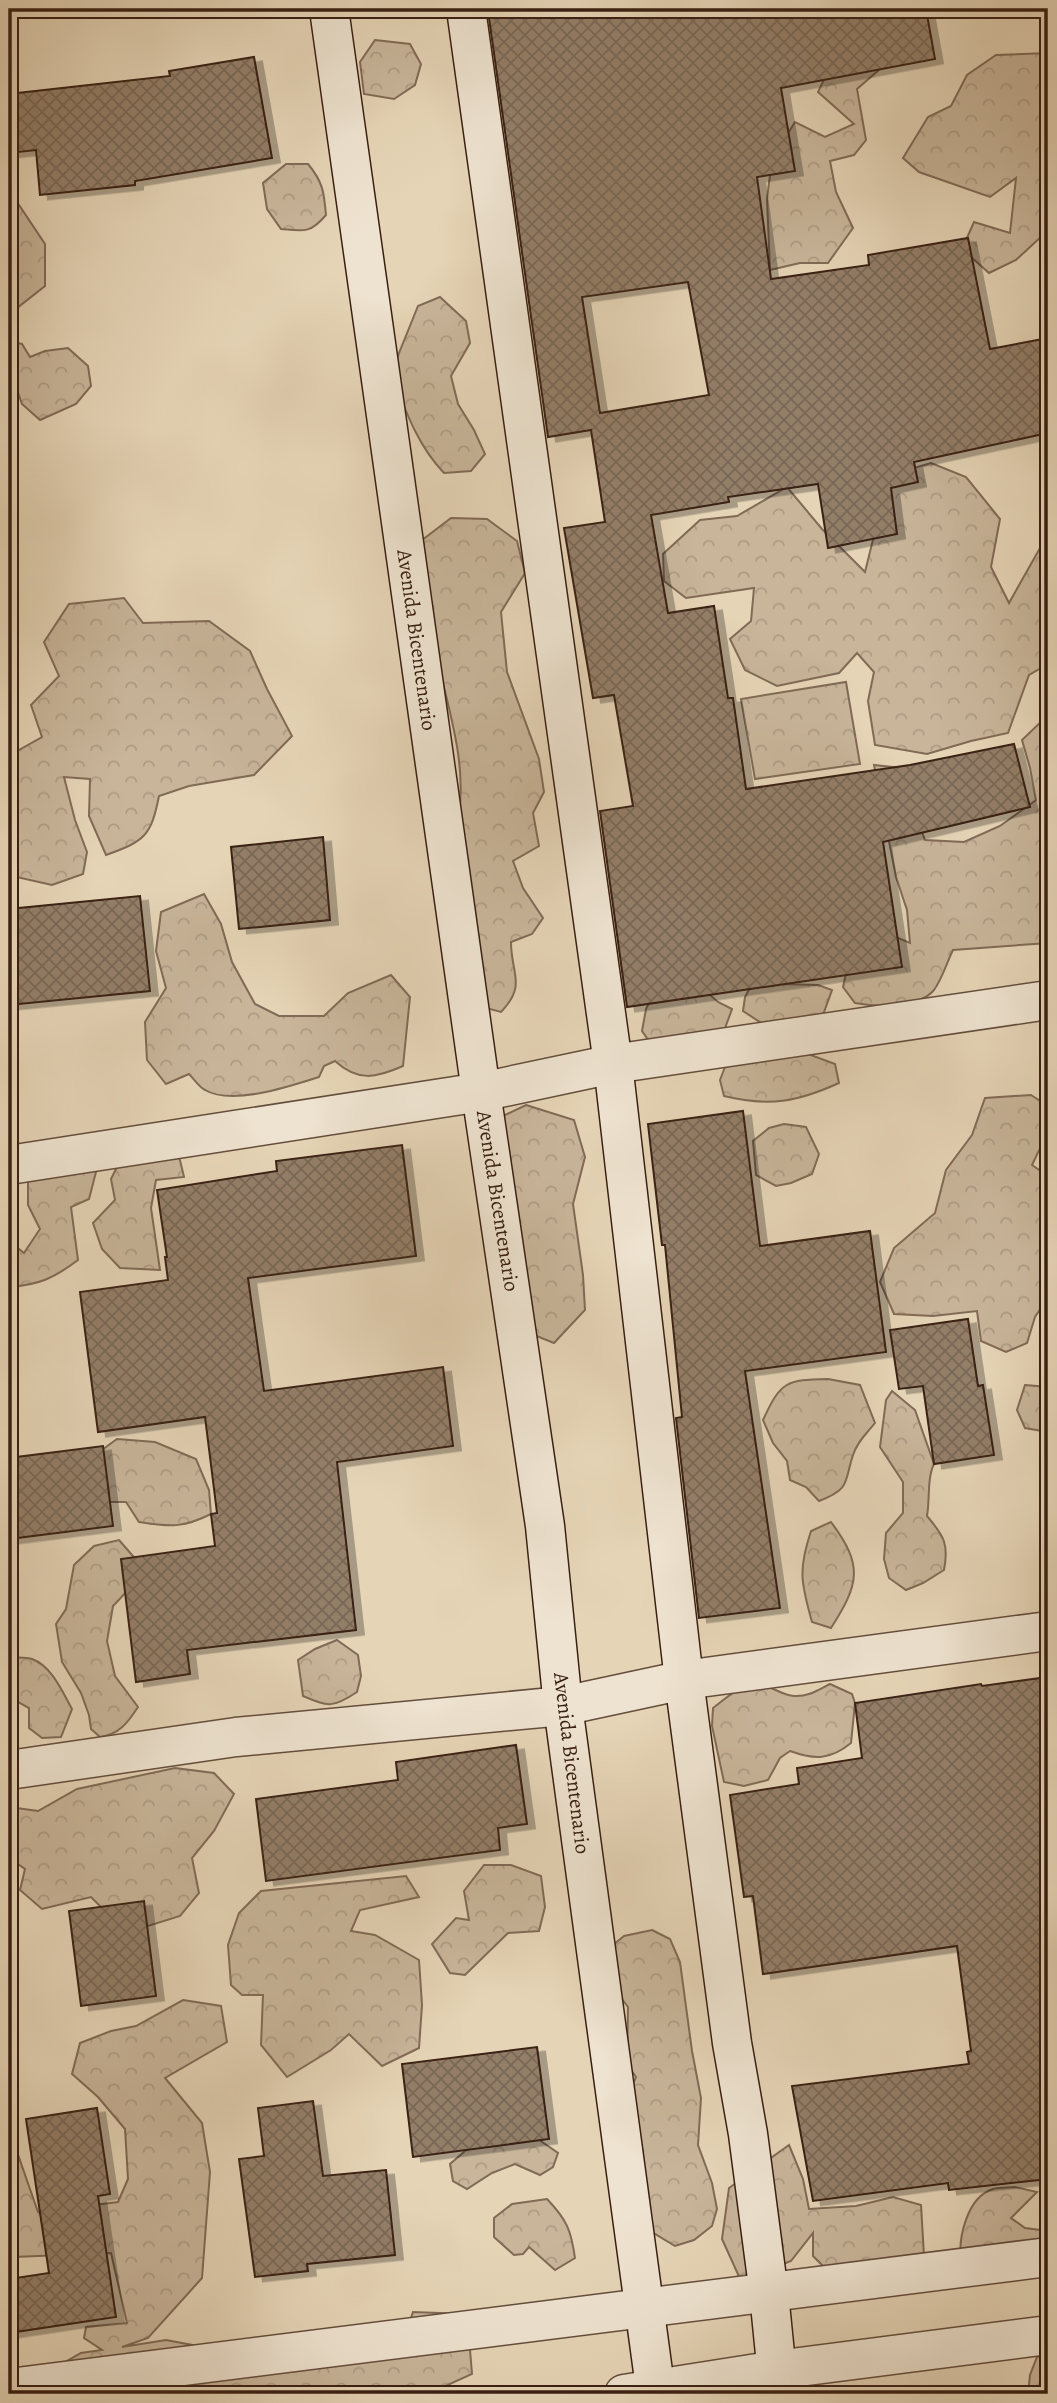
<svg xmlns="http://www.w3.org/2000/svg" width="1057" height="2403" font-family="Alegreya,serif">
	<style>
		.forest { fill: url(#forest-crowns); stroke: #816a56; stroke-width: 2 }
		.building { fill: url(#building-cross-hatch); stroke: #3a2013; stroke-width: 2; fill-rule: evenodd; filter: url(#shadow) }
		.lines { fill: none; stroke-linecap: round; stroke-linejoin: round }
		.street-casing { stroke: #654d3c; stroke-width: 41 }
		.secondary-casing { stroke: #3a2013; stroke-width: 41 }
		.street { stroke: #eee3d0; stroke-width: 38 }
		.secondary { stroke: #eee3d0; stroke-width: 38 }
		.labels { text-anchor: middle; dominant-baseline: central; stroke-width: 5; stroke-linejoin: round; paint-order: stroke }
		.street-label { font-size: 21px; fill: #3a2013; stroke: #eee3d0 }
	</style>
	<defs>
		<pattern id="forest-crowns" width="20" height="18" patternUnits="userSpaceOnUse" patternTransform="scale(1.75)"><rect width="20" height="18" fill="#c8b59a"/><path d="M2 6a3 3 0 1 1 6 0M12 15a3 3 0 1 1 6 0" fill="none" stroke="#ad9b84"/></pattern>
		<pattern id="building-cross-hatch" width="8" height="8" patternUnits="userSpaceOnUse" patternTransform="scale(1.75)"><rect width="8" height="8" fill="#937e68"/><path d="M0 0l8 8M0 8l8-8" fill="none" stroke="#796754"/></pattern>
		<filter id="shadow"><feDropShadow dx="8" dy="4.5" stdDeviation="0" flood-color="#0004"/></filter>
	</defs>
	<rect width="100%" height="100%" fill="#e5d4b6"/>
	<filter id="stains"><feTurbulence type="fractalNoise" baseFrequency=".00286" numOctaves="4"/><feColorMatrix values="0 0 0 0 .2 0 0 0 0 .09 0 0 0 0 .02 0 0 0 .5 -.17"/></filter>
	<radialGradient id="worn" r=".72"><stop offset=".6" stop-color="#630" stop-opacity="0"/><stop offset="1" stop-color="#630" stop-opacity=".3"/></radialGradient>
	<g class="forest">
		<polygon points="375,40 410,44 421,64 415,85 394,99 364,94 360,62"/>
		<polygon points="1048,53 1048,241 1044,234 1016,260 989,273 962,249 974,222 1010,233 1016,178 990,197 919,172 903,158 928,117 951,106 967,75 996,55"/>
		<polygon points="832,63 887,63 857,89 866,140 854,155 830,161 836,192 853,228 828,263 800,263 770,270 767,199 772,159 795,122 825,137 854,124 818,92"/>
		<path d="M286,164h22c15,18 16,28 18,51 -16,19 -23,16 -45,14l-14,-20 -4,-26z"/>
		<polygon points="9,195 19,205 45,244 45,286 17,308 9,305"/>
		<path d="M440,297l26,24 4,22 -19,33 7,28 16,26 11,24 -14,17 -27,2c-27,-28 -39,-64 -53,-100l27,-67z"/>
		<polygon points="9,341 22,344 30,357 45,351 68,348 88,366 91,386 76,404 40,420 22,404 15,384 9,381"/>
		<polygon points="931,463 966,477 1000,519 991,567 1009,603 1040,548 1048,539 1048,664 1029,675 1008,733 971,741 927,754 875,745 868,701 874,672 857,653 839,673 777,686 745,670 730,639 751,621 754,588 686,598 664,581 663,554 700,520 737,516 787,487 822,529 865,572 889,475"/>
		<path d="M451,518l36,1 30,22 8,32 -24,39 6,60 32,87 5,33 -11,21 6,33 -26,15 10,27 20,30 -11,16 -21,8c0,32 16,43 -10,70l-15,-4 -27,-194c7,-51 -9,-99 -20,-148 -9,-40 -15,-81 -22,-122z"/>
		<path d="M124,598l19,25 66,-2 41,30 17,38 25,47 -38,39 -65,11 -30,10c-8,40 -14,45 -53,59l-17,-39 1,-37 -26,-2 11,43 12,32 -4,22 -31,11 -40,-9 2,-39 -5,-11v-66l3,-6 30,-17 -11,-32 28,-29 -15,-34 25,-38z"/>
		<polygon points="846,682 860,764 755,779 741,699"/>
		<path d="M1048,715v228l-95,7c-6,12 -11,29 -19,40 -16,19 -58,17 -79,13l-12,-16 10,-46 24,-12 33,14 -3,-33 -11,-33 -22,-112 27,3 7,26 17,46 39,2 36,-16 36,-26 -6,-32 -8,-28z"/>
		<path d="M204,894l17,30 11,38 23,42 24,12h45l24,-23 43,-18 19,22 -7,69c-27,12 -45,16 -68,-5l-11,5 -5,11c-28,9 -87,29 -114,13 -6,-3 -11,-11 -16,-16l-23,10 -19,-24 -2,-38 21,-34 -10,-37 5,-39z"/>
		<polygon points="686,974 718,1002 732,1009 724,1031 653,1047 642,1031 646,1009 660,980"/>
		<polygon points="756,976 780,984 818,985 832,990 819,1026 778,1034 743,1011 745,997"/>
		<path d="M800,1051l35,13 4,19c-42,19 -70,24 -115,13l-4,-16 5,-13z"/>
		<polygon points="1031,1095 1048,1106 1045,1138 1032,1165 1048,1176 1048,1304 1043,1305 1035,1317 1027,1343 1006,1352 981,1341 977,1311 933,1316 894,1314 880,1282 894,1248 935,1213 946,1170 972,1135 985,1098"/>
		<polygon points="526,1105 574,1120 585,1157 573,1204 583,1275 585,1310 554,1343 524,1331 484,1125"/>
		<polygon points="784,1124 806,1127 819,1154 812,1174 791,1183 776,1186 756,1175 753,1141 769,1128"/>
		<path d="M78,1148l18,24 -7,27 -18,8 7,53c-24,18 -39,25 -69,27v-46l15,12 16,-24 -12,-24v-36z"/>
		<polygon points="178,1152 184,1177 156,1180 151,1208 160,1270 120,1268 102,1249 93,1223 115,1200 111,1179 121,1159"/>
		<path d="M828,1379l32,6 15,38c-8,10 -18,19 -22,32 -9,27 -2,34 -34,46l-13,-14 -16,-7 -3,-19 -14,-18 -10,-23c18,-39 23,-40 65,-41z"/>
		<polygon points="1025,1385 1048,1387 1048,1432 1025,1428 1017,1410"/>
		<path d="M892,1391l23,19 19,54c-7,14 -4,35 -7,52 17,20 22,28 17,54l-21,13 -17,7 -17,-12 -5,-19 2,-26 17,-20v-31l-23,-35 6,-47z"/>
		<path d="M117,1439l38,3 41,17 13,31 2,24c-28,14 -41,13 -72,8l-13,-20h-16l-12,-15 -7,-29z"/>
		<path d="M831,1522c33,44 28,62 0,106l-19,-6c-11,-39 -14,-52 -1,-91z"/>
		<path d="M119,1540l20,23 -9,25 -17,18 -6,35 8,35 23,31c-11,17 -19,27 -38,30l-9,-8 -2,-14 -8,-22 -19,-31 -6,-38 10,-15 8,-44 20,-19z"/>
		<path d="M337,1640l21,15 3,21 -4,16c-24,16 -28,15 -54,4l-5,-36 17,-11z"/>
		<path d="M9,1657c7,1 17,0 23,2 20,7 31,34 40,50l-11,28 -19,1 -13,-10v-20l-20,-11z"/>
		<path d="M830,1684l22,10 3,9 -4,40c-21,17 -36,17 -61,8l-10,7 -12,22 -24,6 -20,-4 -12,-56 1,-18c11,-8 24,-21 38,-23 20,-2 28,10 43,11 14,1 24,-6 36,-12z"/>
		<polygon points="175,1768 214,1773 234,1794 214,1831 192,1858 199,1893 180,1916 148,1926 110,1916 91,1897 42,1909 20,1890 25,1869 9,1858 9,1807 38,1811 77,1789"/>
		<polygon points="484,1865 511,1865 541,1876 545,1907 539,1931 508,1933 465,1975 450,1973 432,1944 456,1918 469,1920 464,1891"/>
		<polygon points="406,1876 419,1897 360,1910 351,1931 375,1935 419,1960 422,2005 419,2048 382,2066 349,2034 331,2050 287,2077 261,2045 263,1995 242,1995 231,1985 228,1945 239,1913 261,1891"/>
		<polygon points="652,1930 670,1939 680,1962 692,2051 701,2098 698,2145 712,2183 717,2209 712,2226 694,2240 675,2246 652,2232 626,2100 636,2077 627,2064 628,2007 613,1987 601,1955 624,1936"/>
		<polygon points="183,2000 221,2006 227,2042 165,2078 202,2123 210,2172 202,2278 148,2338 122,2347 166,2340 262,2358 404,2340 413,2312 467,2314 472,2374 428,2394 9,2394 81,2353 102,2350 84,2338 86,2327 127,2323 111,2253 14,2257 9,2237 9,2139 16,2149 38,2212 118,2202 128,2179 125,2129 98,2097 72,2074 80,2043 111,2031 136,2026"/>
		<polygon points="532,2135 558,2153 553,2167 540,2175 515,2164 492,2173 467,2189 453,2181 450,2164 478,2140"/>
		<polygon points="789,2145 803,2179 809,2209 856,2206 893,2197 921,2205 924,2256 827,2270 813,2256 813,2233 791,2261 741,2281 722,2239 729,2188"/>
		<path d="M1015,2187l22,5 -26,26 14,10 23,3v20l-87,10c-3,-23 6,-64 32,-72 7,-2 15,-1 22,-2z"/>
		<path d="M547,2199c20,21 24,31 28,59l-20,12 -26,-23 -6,7 -9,1 -20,-18v-19l18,-14z"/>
		<polygon points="1048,2354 1048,2394 1028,2394 1030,2375 1037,2357"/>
	</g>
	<g class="building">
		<path d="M547,9l1,7 44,-7h334l9,50 -154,29 14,83 -38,6 14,102 98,-14 -1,-10 100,-17 22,111 58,-11v95l-134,29 4,20 -27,6 6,46 -69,14 -10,-64 -90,13 1,5 -78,13 17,98 46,-7 14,92h5l13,91 164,-24 104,-21 16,63 -147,35 19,125 -275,40 -27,-196 33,-5 -19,-111 -21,3 -29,-170 41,-6 -14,-92 -43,7 -59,-419zM688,282l21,113 -109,18 -18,-116z"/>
		<polygon points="254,57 272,158 135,181 135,185 40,195 36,150 9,153 9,94 170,76 169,71"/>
		<polygon points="323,837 330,920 239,929 231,847"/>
		<polygon points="140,896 150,991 9,1005 9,909"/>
		<polygon points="743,1111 760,1246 870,1231 886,1352 745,1371 780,1608 699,1618 676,1418 682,1417 665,1245 662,1245 648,1124"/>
		<polygon points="402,1145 416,1256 248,1278 264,1391 443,1367 453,1446 337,1462 356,1630 187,1650 190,1674 136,1682 121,1559 215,1546 211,1514 217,1513 205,1417 98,1432 80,1292 168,1280 165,1257 167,1257 157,1190 277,1171 276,1161"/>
		<polygon points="968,1319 978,1386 983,1385 994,1455 934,1464 923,1386 899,1389 890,1330"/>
		<polygon points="103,1446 113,1526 9,1539 9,1458"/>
		<polygon points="1048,1677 1048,2179 949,2190 948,2183 813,2201 792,2086 969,2064 967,2052 971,2051 957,1946 763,1974 753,1896 744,1897 730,1795 799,1784 797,1768 862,1758 855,1703 981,1684 982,1686"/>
		<polygon points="516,1745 527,1824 498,1828 500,1850 266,1881 256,1799 398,1780 396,1762"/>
		<polygon points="144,1901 156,1996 81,2006 69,1911"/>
		<polygon points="537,2047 549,2139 413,2157 402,2064"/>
		<polygon points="313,2101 323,2176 386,2170 395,2255 307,2264 308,2271 255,2277 239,2159 264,2156 258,2108"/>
		<polygon points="97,2108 110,2194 98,2196 116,2317 9,2333 9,2279 49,2273 26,2119"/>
	</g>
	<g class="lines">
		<g class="street-casing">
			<g id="street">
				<polyline points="9,1165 481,1092 613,1064 1048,1000"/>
				<polyline points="9,1770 236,1737 563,1706 684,1680 1048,1631"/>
				<polyline points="9,2388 1048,2257"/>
				<polyline points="624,2394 776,2370 1048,2335"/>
			</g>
		</g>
		<g class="secondary-casing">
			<g id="secondary">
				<polyline points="329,9 481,1092 545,1526 563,1706 656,2394"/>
				<polyline points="466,9 613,1064 684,1680 732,2043 748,2134 769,2294 779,2394"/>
			</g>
		</g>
		<use href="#street" class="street"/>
		<use href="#secondary" class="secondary"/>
	</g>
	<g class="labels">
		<g class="street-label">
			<text transform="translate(417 640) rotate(82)">Avenida Bicentenario</text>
			<text transform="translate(498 1201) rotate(81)">Avenida Bicentenario</text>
			<text transform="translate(572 1763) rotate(83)">Avenida Bicentenario</text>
		</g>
	</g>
	<rect width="1057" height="2403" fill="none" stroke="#e5d4b6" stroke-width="35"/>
	<rect x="10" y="10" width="1036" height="2382" fill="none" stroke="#3a2013" stroke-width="3.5"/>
	<rect x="18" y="18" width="1022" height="2368" fill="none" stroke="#3a2013" stroke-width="2"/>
	<rect width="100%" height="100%" filter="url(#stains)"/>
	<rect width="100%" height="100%" fill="url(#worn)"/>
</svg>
